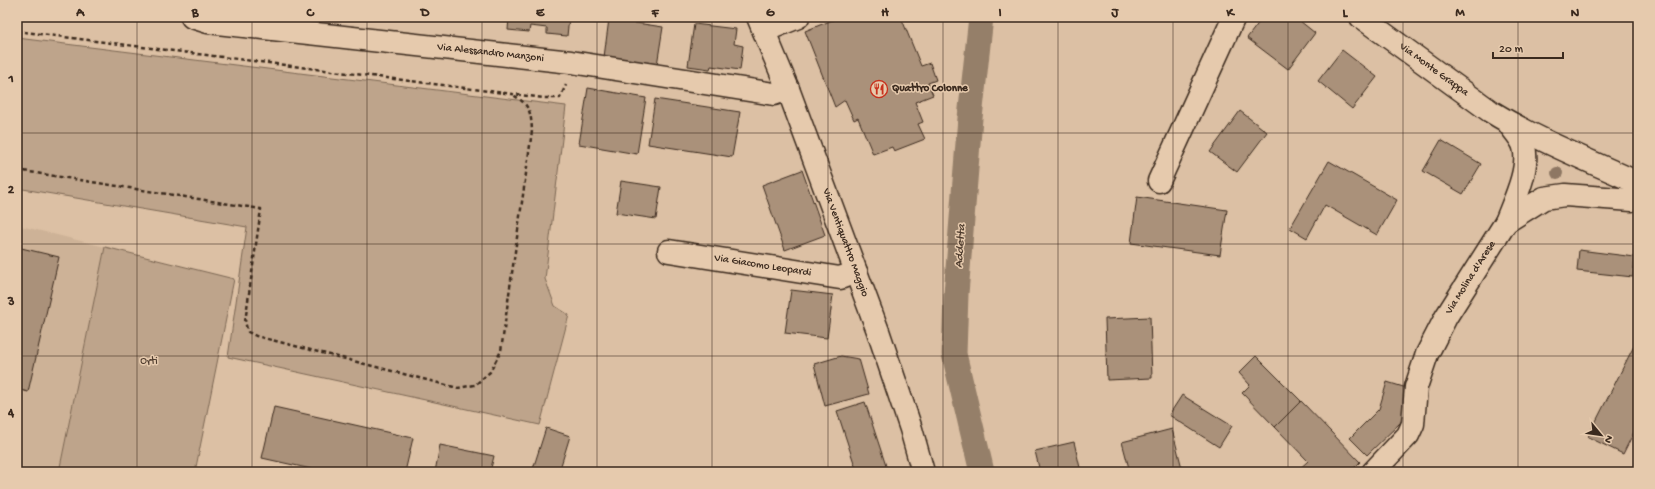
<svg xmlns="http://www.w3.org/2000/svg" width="1655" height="489" font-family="'Gochi Hand',sans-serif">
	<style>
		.built { fill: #cdb297 }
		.green { fill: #bea48b; stroke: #7c6754 }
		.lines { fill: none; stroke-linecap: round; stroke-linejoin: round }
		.canal { stroke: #957f69; stroke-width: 25 }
		.building { fill: #aa917a; stroke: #3b2a1e }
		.minor-casing { stroke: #3b2a1e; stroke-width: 25 }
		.path { stroke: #3b2a1e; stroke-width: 2.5; stroke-dasharray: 4 3; stroke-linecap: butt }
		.minor { stroke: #e6caad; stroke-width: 22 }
		.tree { fill: #8e7763 }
		.grid { fill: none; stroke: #3b2a1e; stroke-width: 1; stroke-opacity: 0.55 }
		.labels { text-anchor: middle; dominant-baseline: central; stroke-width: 3; stroke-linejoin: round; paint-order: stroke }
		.street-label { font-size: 11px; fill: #3b2a1e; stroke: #e6caad }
		.poi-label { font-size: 11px; font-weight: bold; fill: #3b2a1e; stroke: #e6caad; text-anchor: start }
		.park-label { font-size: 11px; fill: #4f3c2e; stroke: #e6caad }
		.water-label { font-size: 12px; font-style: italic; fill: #4d3b2d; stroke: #e6caad }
		.neatline { fill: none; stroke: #3b2a1e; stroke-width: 1.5 }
		.grid-label { font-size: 13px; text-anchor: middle; font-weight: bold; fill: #3b2a1e }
	</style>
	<rect width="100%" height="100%" fill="#dcc0a4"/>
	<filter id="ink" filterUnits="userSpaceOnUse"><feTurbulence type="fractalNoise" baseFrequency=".025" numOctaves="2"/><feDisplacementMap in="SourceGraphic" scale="8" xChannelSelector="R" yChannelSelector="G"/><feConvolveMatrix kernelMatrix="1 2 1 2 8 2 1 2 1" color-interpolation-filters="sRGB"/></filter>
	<g filter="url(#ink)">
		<polygon class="built" points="17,225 105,247 59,472 17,472"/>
		<g class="green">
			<polygon points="17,38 566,106 545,279 555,306 569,315 540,425 228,357 247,227 17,188"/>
			<polygon points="105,247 234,279 195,472 59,472"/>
		</g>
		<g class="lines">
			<polyline class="canal" points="981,17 970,118 956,294 954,354 982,472"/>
		</g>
		<g class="building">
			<polygon points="509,17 569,17 567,36 547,34 547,28 530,26 529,32 508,30"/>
			<polygon points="840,17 901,17 921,66 930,63 936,80 928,83 933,95 915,102 923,122 918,124 925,139 894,151 892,147 873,154 858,118 854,120 845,100 835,107 805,31"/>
			<polygon points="1263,17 1295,17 1315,33 1288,69 1247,38"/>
			<polygon points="609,19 663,27 657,65 604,57"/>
			<polygon points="694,24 736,29 734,44 743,46 740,70 711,66 710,69 688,66"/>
			<polygon points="1342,50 1377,77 1352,109 1318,81"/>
			<polygon points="588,88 646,98 637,154 579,144"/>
			<polygon points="655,99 740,112 732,157 648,144"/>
			<polygon points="1240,111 1267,132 1237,172 1210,152"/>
			<polygon points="1441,140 1481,164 1463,194 1423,171"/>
			<polygon points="1329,161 1397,200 1377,235 1325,205 1307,238 1290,228"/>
			<polygon points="802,170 825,235 785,250 762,185"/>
			<polygon points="621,181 661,187 656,219 616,213"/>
			<polygon points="1137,197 1227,210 1220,255 1131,243"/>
			<polygon points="17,247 59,257 28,392 17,389"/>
			<polygon points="1579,250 1635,257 1633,277 1577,271"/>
			<polygon points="791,290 833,295 827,338 785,333"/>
			<polygon points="1150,317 1152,378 1107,380 1105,319"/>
			<polygon points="1638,338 1638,424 1623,454 1588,437"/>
			<polygon points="841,356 859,359 869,394 825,406 814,364"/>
			<polygon points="1256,356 1301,401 1275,427 1242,393 1250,385 1239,373"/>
			<polygon points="1387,382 1410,389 1401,422 1367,455 1350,438 1379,409"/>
			<polygon points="1182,395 1232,426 1219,447 1169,415"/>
			<polygon points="1301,401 1360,462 1350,472 1296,472 1308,461 1275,427"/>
			<polygon points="865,402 888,472 857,472 837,411"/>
			<polygon points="274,407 413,438 405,472 325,472 262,458"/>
			<polygon points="546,428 570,436 559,472 532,472"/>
			<polygon points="1172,429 1183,472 1130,472 1122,442"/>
			<polygon points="1074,442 1081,472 1040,472 1035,451"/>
			<polygon points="440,445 494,456 490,472 435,472"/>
		</g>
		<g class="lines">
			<g class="minor-casing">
				<g id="minor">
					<path id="s1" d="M192,17l16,5 363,40 203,32 14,-5"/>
					<path id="s2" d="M758,17l30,72 90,242 33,98 12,43"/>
					<path id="s3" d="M1361,17l129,94c47,29 98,49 148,72"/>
					<polyline points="764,31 798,17"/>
					<polyline points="1159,181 1234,17"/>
					<path d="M1506,222c8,-21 24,-53 18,-75 -2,-8 -11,-17 -15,-23"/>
					<path id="s4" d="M669,251l171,27 16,-6"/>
					<path id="s5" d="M1373,472l35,-37 5,-11 3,-37 11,-33 19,-37 60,-95 38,-24 21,-3 67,5 6,-2"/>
				</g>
			</g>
			<g class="path">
				<polyline points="17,31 544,98 560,98 566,85"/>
				<path d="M17,170l244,39 -16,113 3,10 8,4 202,52 17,-3 15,-13 11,-21 31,-220c-1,-19 -2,-26 -19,-36"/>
			</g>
			<use href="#minor" class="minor"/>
		</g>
		<circle class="tree" cx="1557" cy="173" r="6"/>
	</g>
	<path class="grid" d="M137,17v455M252,17v455M367,17v455M482,17v455M597,17v455M712,17v455M828,17v455M943,17v455M1058,17v455M1173,17v455M1288,17v455M1403,17v455M1518,17v455M17,133h1621M17,244h1621M17,356h1621"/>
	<defs>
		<g id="restaurant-ring" transform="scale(0.9)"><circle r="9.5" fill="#e6caad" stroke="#c8321e" stroke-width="1.5"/><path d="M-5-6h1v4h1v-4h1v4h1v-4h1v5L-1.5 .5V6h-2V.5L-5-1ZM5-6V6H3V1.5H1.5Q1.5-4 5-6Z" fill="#c8321e"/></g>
	</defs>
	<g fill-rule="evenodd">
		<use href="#restaurant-ring" x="879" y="89"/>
	</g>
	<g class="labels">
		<g class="street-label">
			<text stroke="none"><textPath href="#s1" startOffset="301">Via Alessandro Manzoni</textPath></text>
			<text stroke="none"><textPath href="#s3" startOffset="90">Via Monte Grappa</textPath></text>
			<text stroke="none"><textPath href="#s2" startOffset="242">Via Ventiquattro Maggio</textPath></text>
			<text stroke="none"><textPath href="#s4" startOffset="95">Via Giacomo Leopardi</textPath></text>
			<text stroke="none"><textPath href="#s5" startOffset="223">Via Molina d'Arese</textPath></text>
		</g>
		<g class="poi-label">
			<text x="892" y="89">Quattro Colonne</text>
		</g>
		<g class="park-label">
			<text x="149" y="362">Orti</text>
		</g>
		<g class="water-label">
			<text transform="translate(961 246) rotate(-86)">Addetta</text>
		</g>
	</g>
	<rect width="1655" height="489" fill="none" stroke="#e6caad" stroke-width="44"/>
	<g transform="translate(1601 435) rotate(119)" stroke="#e6caad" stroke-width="3" paint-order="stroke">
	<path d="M0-3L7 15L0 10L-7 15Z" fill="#3b2a1e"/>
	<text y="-6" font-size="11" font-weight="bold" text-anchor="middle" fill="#3b2a1e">N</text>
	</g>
	<path d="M1493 52v6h70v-6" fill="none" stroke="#3b2a1e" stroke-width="2"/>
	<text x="1499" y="52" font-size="12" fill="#3b2a1e" stroke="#e6caad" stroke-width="3" paint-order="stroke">20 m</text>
	<rect x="22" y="22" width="1611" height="445" class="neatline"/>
	<g class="grid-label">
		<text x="80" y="16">A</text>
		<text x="195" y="16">B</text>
		<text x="310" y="16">C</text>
		<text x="425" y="16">D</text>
		<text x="540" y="16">E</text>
		<text x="655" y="16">F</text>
		<text x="770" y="16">G</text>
		<text x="885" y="16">H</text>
		<text x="1000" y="16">I</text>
		<text x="1115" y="16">J</text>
		<text x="1230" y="16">K</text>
		<text x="1345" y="16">L</text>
		<text x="1460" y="16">M</text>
		<text x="1575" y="16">N</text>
		<text x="11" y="82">1</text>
		<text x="11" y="193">2</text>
		<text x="11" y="305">3</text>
		<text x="11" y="416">4</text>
	</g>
</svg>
